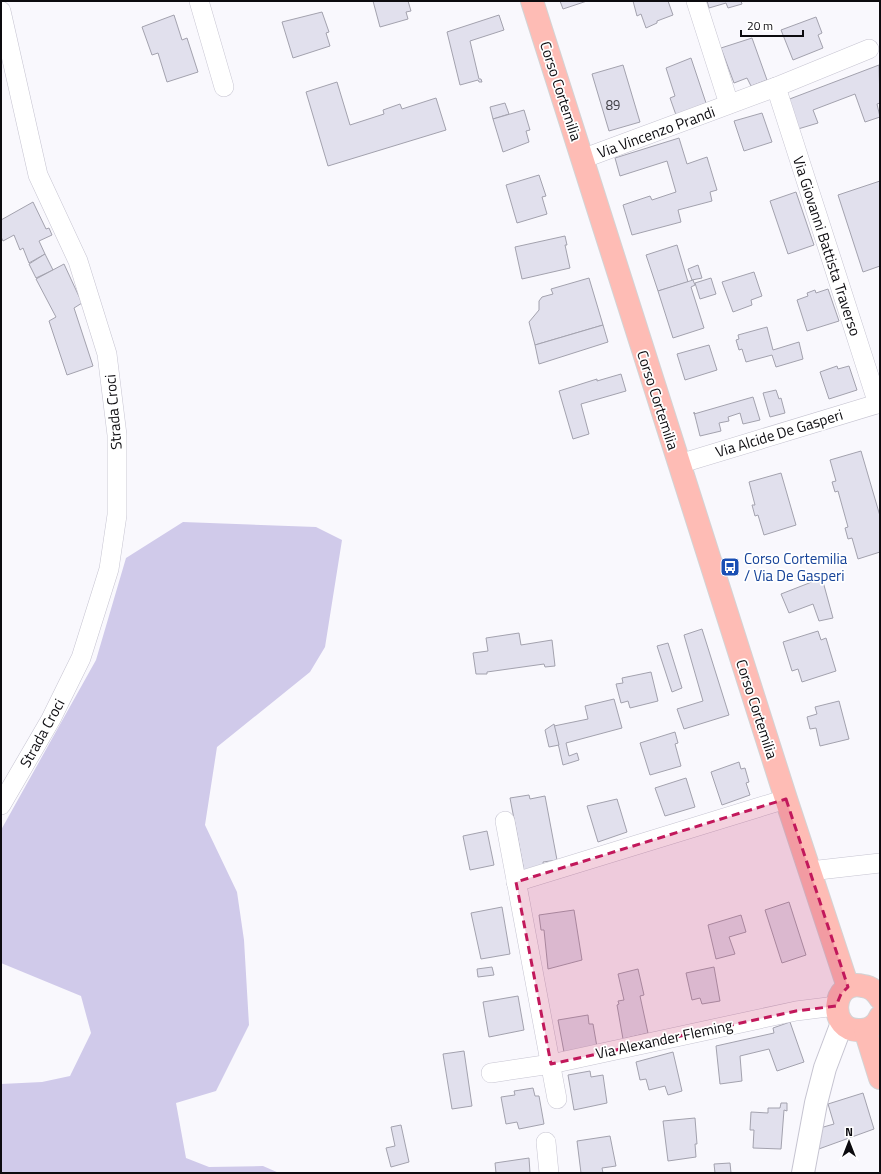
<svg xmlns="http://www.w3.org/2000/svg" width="881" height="1174" font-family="'Titillium Web',sans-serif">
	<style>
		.green { fill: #d0caea }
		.building { fill: #e1e0ed; stroke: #a3a2ae }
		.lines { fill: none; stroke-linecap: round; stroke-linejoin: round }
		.street-casing { stroke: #c6c4d1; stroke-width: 20 }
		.secondary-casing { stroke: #c6c4d1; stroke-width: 24 }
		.primary-casing { stroke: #d3d3d4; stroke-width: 24 }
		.street { stroke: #fff; stroke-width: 19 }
		.secondary { stroke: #fff; stroke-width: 22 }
		.primary { stroke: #febcb5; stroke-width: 22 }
		.marked { fill: #c2185b; fill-opacity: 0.2; stroke: #c2185b; stroke-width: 3; stroke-dasharray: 8 5; stroke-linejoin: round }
		.labels { text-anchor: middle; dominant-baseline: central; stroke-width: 3.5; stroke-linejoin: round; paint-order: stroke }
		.number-label { font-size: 13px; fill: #414046 }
		.street-label { font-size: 15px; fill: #0c0b0f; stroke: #fff }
		.transit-label { font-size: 15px; fill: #164399; stroke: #fff; text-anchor: start }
	</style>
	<rect width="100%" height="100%" fill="#f9f8fd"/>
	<polygon class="green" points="183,522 316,527 342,540 325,647 310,672 217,747 205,825 237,892 244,940 249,1025 216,1091 176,1103 186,1158 209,1167 263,1166 279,1173 1,1173 1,1084 42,1082 70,1076 91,1033 81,996 1,963 1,830 96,660 126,558"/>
	<g class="building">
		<polygon points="373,1 408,1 411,11 406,12 408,19 380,27"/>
		<polygon points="560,1 587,1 563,9"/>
		<polygon points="633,1 668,1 673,15 657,21 657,23 646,28 641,14 637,16"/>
		<polygon points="707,1 741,1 742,4 728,8 726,3 709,8"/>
		<polygon points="322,12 329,32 326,33 330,46 293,58 282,22"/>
		<polygon points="174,15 182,40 187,38 198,72 167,82 158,53 152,55 142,27"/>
		<polygon points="499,15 504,30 470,41 479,79 481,79 482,82 479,82 478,80 460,85 447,32"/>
		<polygon points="816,17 822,33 818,35 823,48 793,60 781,30"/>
		<polygon points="752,38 767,80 751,86 747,78 734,83 721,48"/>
		<polygon points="691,58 706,103 676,115 670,98 675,96 666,68"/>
		<polygon points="623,65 640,122 609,131 592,74"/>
		<polygon points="879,65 880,103 877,104 880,117 865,122 855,94 813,110 818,123 798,129 787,100"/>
		<polygon points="337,82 350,125 384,114 383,110 400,104 402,109 436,98 446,130 328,166 306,92"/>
		<polygon points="505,103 509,114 493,119 490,107"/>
		<polygon points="524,110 530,130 526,131 529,142 503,152 493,119"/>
		<polygon points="762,113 772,142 744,151 734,121"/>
		<polygon points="679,138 687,164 707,157 717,190 710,192 712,201 678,210 681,222 632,235 623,205 650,196 652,200 676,192 667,161 620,176 615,158"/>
		<polygon points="539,175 546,196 542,197 547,214 517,223 506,185"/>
		<polygon points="880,181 880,266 863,272 838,195"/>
		<polygon points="796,192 814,245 788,254 770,201"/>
		<polygon points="33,202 46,229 49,228 52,235 39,241 45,254 29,263 23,248 20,250 14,235 3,241 1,237 1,220"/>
		<polygon points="565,236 567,245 565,245 570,268 522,279 515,247"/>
		<polygon points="677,245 688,282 658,291 646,255"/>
		<polygon points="45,254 53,270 36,278 29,264"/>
		<polygon points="64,264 82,303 74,308 93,366 67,375 49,321 56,317 36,279"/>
		<polygon points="698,265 702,278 692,280 688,269"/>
		<polygon points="754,272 762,296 751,300 752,305 733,312 722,282"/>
		<polygon points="589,278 603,325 535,345 529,322 539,310 539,301 542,297 553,294 551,289"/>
		<polygon points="711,278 716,294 700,299 695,283"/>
		<polygon points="693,280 695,285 691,287 704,328 673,338 658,291"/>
		<polygon points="828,289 839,321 807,331 797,300 808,296 807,293 815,290 816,293"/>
		<polygon points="603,325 608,342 539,364 535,345"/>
		<polygon points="767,327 773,350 799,342 803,359 776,367 772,355 746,362 742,349 739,350 736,340 739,339 738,335"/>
		<polygon points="709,345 717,370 685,380 677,354"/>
		<polygon points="837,366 838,369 849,366 857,390 829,399 820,372"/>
		<polygon points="621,374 626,391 581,404 589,434 573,439 559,391 597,379 597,381"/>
		<polygon points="776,390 779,399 781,398 785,413 770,417 763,393"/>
		<polygon points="753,397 760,420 743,424 740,413 728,417 729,421 719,423 721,431 700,436 694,412 694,414"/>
		<polygon points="861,451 880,516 880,552 858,559 852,538 848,539 845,528 848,527 838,491 835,492 832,482 836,481 830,460"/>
		<polygon points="781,473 796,525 764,535 758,515 755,516 752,505 755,505 749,482"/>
		<polygon points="822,578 833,618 819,621 813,604 789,613 781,594"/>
		<polygon points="702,629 729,715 684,729 677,709 703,701 684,635"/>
		<polygon points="818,631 821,640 826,638 836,671 802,682 798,669 792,671 783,642"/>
		<polygon points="519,633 521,645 552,640 555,666 545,667 544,664 487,672 487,674 476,674 473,653 488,651 486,638"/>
		<polygon points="668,643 682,688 672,692 657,646"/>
		<polygon points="651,672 658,701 630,708 628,701 621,703 616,684 623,683 622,678"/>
		<polygon points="614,699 622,728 566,743 569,756 577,753 579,760 563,765 554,726 588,719 585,706"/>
		<polygon points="839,701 849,739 820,746 816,728 810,729 807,717 817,714 815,707"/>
		<polygon points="554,724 559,745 549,747 545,730"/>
		<polygon points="675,732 678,743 675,744 681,766 650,775 640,743"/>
		<polygon points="739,762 741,769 745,768 749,782 746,783 750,795 722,805 711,772"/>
		<polygon points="686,778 695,807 665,816 655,788"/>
		<polygon points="529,795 530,799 545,796 557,860 543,862 544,868 524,871 510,798"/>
		<polygon points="617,799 627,832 598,842 587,806"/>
		<polygon points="487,831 494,865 470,870 463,836"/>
		<polygon points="789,902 806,955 782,963 765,910"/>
		<polygon points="502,907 510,954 481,959 471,913"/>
		<polygon points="574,910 582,960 548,969 544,930 541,930 539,915"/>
		<polygon points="741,915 746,932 729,937 735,954 716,959 708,925"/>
		<polygon points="492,967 494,975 478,977 477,969"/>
		<polygon points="714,967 720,1001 702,1004 700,998 692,1000 686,973"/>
		<polygon points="638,969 644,995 640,996 648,1033 623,1039 617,1005 619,1004 618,1001 624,1000 618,974"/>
		<polygon points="518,996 524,1030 489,1037 483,1002"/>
		<polygon points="588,1015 589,1024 593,1024 597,1047 564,1052 558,1020"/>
		<polygon points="790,1022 804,1062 777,1071 769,1049 740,1056 742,1081 720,1084 716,1046 774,1033 773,1028"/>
		<polygon points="464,1051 472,1106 452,1109 443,1054"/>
		<polygon points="673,1052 682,1091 668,1095 665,1086 649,1090 646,1079 640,1080 636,1062"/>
		<polygon points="590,1071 591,1077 603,1075 607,1103 574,1110 568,1075"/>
		<polygon points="533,1088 535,1096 539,1096 544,1124 519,1129 517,1122 506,1124 501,1097 515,1095 514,1091"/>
		<polygon points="863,1093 874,1129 816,1150 820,1128 834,1124 828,1104"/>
		<polygon points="781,1103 787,1103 787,1111 784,1110 781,1149 753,1148 754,1130 750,1130 751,1112 768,1113 768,1108 780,1108"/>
		<polygon points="695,1118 697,1144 695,1144 696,1157 668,1161 663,1121"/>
		<polygon points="401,1125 409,1162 391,1167 386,1148 395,1146 391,1127"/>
		<polygon points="610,1136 616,1166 602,1168 603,1173 581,1173 577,1141"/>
		<polygon points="529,1158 530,1173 496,1173 495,1163"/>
		<polygon points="730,1163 731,1173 715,1173 714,1164"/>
	</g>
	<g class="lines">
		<g class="street-casing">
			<g id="street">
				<polyline points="199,1 224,87"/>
				<polyline points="696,1 729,104"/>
				<polyline points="1,11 38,175 78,261 107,354 117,435 117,515 109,569 81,658 51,719 1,805"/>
				<polyline points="776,87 878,404"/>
				<polyline points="582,159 776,87 869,49"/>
				<polyline points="679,464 880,403"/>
				<polyline points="505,821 557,1099"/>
				<polyline points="810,871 880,863"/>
				<polyline points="516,882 786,799"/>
				<polyline points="491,1073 551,1064 796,1011 836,1006"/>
				<polyline points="546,1142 549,1173"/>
			</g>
		</g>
		<g class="secondary-casing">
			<polyline id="secondary" points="803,1173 816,1103 825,1068 842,1023"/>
		</g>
		<g class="primary-casing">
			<g id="primary">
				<polyline points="532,1 786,799 848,987"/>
				<path d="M880,998c-4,-7 -9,-11 -17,-12 -32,-8 -36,47 -2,44 9,0 16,-6 19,-13"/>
				<polyline points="865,1030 880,1078"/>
			</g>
		</g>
		<use href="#street" class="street"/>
		<use href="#secondary" class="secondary"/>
		<use href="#primary" class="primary"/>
	</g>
	<path class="marked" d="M786,799l62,188 -7,7 -5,12 -40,5 -245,53 -35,-182z"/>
	<defs>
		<g id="bus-square" transform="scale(1)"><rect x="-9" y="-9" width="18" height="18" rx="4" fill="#1a4fb4" stroke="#fff"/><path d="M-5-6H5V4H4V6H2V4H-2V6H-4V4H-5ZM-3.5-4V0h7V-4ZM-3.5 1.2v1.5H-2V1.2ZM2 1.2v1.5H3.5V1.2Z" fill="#fff"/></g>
	</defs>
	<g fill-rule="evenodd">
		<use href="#bus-square" x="730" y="567"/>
	</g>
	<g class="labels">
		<g class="number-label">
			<text x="613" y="105">89</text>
		</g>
		<g class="street-label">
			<text transform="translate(561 91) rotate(72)">Corso Cortemilia</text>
			<text transform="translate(656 132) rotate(-20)">Via Vincenzo Prandi</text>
			<text transform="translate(827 246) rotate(72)">Via Giovanni Battista Traverso</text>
			<text transform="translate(658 400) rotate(72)">Corso Cortemilia</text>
			<text transform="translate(113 412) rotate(-95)">Strada Croci</text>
			<text transform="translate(779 433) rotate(-17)">Via Alcide De Gasperi</text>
			<text transform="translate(757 709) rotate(72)">Corso Cortemilia</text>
			<text transform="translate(42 733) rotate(-61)">Strada Croci</text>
			<text transform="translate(664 1039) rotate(-12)">Via Alexander Fleming</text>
		</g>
		<g class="transit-label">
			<text x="744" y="558">Corso Cortemilia<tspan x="744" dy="17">/ Via De Gasperi</tspan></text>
		</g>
	</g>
	<rect width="881" height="1174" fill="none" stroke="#0c0b0f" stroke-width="4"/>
	<g transform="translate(849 1142)" stroke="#ffffff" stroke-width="3" paint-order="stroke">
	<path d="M0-3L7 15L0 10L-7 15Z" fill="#0c0b0f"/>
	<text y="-6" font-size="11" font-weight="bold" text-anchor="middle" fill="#0c0b0f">N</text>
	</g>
	<path d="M741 30v6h62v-6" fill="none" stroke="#0c0b0f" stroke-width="2"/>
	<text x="747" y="30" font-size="12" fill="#0c0b0f" stroke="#ffffff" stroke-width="3" paint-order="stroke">20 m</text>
</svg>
